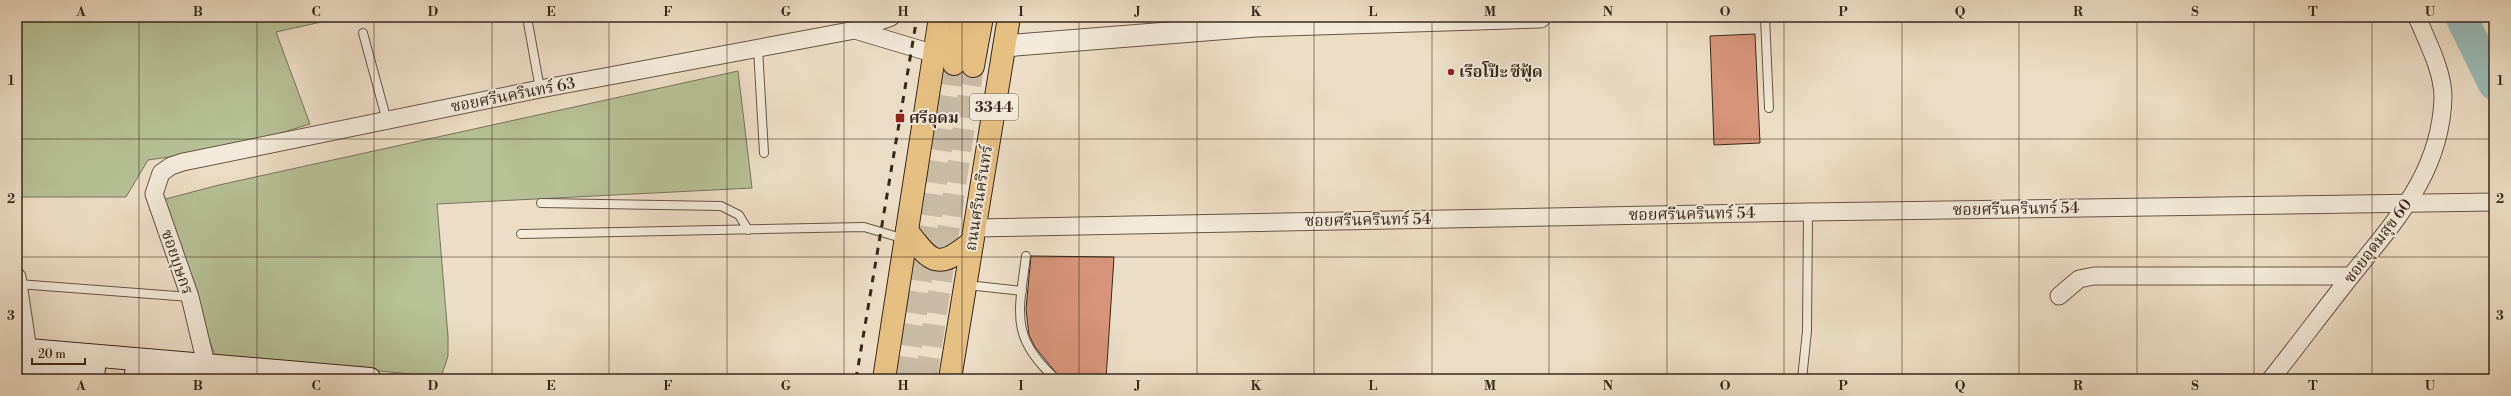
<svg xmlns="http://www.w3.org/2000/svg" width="2511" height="396" font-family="'Libre Bodoni','Noto Serif Thai',serif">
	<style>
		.green { fill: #b7c196; stroke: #787558 }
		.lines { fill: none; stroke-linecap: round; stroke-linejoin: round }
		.river { stroke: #99bbba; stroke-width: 32 }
		.building { fill: #d8957a; stroke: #392919 }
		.primary-tunnel { stroke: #c8baa3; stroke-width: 22; stroke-dasharray: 22 11; stroke-linecap: butt }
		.service-casing { stroke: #665644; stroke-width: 10 }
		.minor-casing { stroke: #665644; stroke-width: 19 }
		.tertiary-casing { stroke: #665644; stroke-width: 23 }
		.secondary-casing { stroke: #392919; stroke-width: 24 }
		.primary-casing { stroke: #392919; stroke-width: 24 }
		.service { stroke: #f3eada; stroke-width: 8 }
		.minor { stroke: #f3eada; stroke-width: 17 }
		.tertiary { stroke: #f3eada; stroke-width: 21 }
		.secondary { stroke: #f3eada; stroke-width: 22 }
		.primary { stroke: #e6bf83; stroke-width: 22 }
		.rail { stroke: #392919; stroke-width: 3; stroke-dasharray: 7 7; stroke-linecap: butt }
		.grid { fill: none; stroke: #392919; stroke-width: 1; stroke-opacity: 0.55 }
		.poi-dot { fill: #8f2418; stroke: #f3eada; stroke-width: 1.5 }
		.labels { text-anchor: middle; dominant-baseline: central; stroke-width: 4; stroke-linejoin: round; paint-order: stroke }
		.shield { fill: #f3eada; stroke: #716353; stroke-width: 1 }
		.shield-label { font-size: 15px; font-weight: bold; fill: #392919 }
		.poi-label { font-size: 16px; font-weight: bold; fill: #392919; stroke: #f3eada; text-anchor: start }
		.street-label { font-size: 16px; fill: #392919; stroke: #f3eada }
		.neatline { fill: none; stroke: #392919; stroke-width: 1.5 }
		.grid-label { font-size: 13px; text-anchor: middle; font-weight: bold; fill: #392919 }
	</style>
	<rect width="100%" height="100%" fill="#ecdec6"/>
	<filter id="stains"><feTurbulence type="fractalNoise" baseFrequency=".005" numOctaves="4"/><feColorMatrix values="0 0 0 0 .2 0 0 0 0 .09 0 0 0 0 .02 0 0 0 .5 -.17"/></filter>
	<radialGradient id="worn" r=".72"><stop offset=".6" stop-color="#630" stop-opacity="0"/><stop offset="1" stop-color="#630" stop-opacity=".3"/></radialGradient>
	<g class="green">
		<polygon points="17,17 344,17 276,32 310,124 232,148 148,160 126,197 22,197 17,168"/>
		<polygon points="738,71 752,188 437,204 448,336 448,356 441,377 215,355 158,201 219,185"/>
	</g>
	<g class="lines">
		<polyline class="river" points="2461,17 2494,84"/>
	</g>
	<g class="building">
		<polygon points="1755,34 1760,143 1714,145 1710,36"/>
		<polygon points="1031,256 1114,257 1106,379 1061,379 1035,347 1029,335 1026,309"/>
	</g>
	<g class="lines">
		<g class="primary-tunnel">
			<polyline points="906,379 954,64"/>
			<polyline points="926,379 973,66"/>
		</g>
		<g class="service-casing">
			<g id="service">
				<polyline points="527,17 540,89"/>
				<polyline points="1765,17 1769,108"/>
				<polyline points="363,33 387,121"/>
				<polyline points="758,49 764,153"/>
				<polyline points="541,203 721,206 739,215 748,230"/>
				<polyline points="521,234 864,227 905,239"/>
				<path d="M1026,256c-7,56 -17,81 30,123"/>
				<polyline points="18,284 190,297"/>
				<polyline points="967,285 1022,291"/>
				<polyline points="1802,379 1807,331 1808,212"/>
			</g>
		</g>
		<g class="minor-casing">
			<g id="minor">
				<polyline points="855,30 935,54"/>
				<polyline points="975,228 1808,212 2494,202"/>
				<polyline points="17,277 28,350"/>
				<polyline points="2059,296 2079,279 2094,276 2351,276"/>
				<polyline points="206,364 190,297 154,194 161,173 171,166 183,162 540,89 855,30 891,17"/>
				<path d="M2271,379c27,-34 53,-69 80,-103 44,-55 90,-103 92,-179 0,-26 -16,-56 -26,-80"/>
			</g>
		</g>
		<g class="tertiary-casing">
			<polyline id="tertiary" points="1004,46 1256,26 1540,17"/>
		</g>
		<g class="secondary-casing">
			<g id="secondary">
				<polyline points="17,349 370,379"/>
				<polyline points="17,366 94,369"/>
				<polyline points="136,373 193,379"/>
			</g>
		</g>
		<g class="primary-casing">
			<g id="primary">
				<polyline points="954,64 962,17"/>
				<polyline points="973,66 982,17"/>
				<path d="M907,231c25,33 31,39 65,11"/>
				<polyline points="884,379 940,17"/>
				<polyline points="950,379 1009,17"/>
			</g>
		</g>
		<use href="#service" class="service"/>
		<use href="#minor" class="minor"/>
		<use href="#tertiary" class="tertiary"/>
		<use href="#secondary" class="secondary"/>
		<use href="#primary" class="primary"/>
		<polyline class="rail" points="856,379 917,17"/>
	</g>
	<path class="grid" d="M139,17v362M257,17v362M374,17v362M492,17v362M609,17v362M727,17v362M844,17v362M962,17v362M1079,17v362M1197,17v362M1314,17v362M1432,17v362M1549,17v362M1667,17v362M1784,17v362M1902,17v362M2019,17v362M2137,17v362M2254,17v362M2372,17v362M17,139h2477M17,257h2477"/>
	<g class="poi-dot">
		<circle cx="1451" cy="72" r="4"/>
		<rect x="895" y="113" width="10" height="10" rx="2"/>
	</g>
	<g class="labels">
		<rect class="shield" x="970" y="94" width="48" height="26" rx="3"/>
		<g class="shield-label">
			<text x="994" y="107">3344</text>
		</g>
		<g class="poi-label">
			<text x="1459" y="72">เรือโป๊ะ ซีฟู้ด</text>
			<text x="909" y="118">ศรีอุดม</text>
		</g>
		<g class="street-label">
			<text transform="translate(513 95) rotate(-11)">ซอยศรีนครินทร์ 63</text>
			<text transform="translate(979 198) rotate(-81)">ถนนศรีนครินทร์</text>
			<text transform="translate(2016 209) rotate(-1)">ซอยศรีนครินทร์ 54</text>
			<text transform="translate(1692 214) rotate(-1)">ซอยศรีนครินทร์ 54</text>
			<text transform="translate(1368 220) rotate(-1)">ซอยศรีนครินทร์ 54</text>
			<text transform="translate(2378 241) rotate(-53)">ซอยอุดมสุข 60</text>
			<text transform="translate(177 262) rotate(71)">ซอยบุษกร</text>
		</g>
	</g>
	<rect width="2511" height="396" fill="none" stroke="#ecdec6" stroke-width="44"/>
	<path d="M32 358v6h53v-6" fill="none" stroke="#392919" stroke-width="2"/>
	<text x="38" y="358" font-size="12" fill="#392919" stroke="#f3eada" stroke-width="3" paint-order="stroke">20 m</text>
	<rect x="22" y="22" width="2467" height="352" class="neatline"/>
	<g class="grid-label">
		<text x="81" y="16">A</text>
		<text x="198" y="16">B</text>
		<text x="316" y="16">C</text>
		<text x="433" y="16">D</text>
		<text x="551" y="16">E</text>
		<text x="668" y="16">F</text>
		<text x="786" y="16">G</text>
		<text x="903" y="16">H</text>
		<text x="1021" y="16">I</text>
		<text x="1138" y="16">J</text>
		<text x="1256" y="16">K</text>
		<text x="1373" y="16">L</text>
		<text x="1490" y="16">M</text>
		<text x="1608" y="16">N</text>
		<text x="1725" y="16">O</text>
		<text x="1843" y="16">P</text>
		<text x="1960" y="16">Q</text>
		<text x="2078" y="16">R</text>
		<text x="2195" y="16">S</text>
		<text x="2313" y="16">T</text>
		<text x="2430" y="16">U</text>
		<text x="11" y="85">1</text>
		<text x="2500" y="85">1</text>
		<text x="11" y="203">2</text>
		<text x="2500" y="203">2</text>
		<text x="11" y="320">3</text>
		<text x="2500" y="320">3</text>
		<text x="81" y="390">A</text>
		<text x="198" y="390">B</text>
		<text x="316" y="390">C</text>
		<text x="433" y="390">D</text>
		<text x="551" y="390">E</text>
		<text x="668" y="390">F</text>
		<text x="786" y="390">G</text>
		<text x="903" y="390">H</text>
		<text x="1021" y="390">I</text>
		<text x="1138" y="390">J</text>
		<text x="1256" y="390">K</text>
		<text x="1373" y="390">L</text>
		<text x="1490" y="390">M</text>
		<text x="1608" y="390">N</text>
		<text x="1725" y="390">O</text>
		<text x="1843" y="390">P</text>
		<text x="1960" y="390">Q</text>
		<text x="2078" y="390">R</text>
		<text x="2195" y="390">S</text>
		<text x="2313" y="390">T</text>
		<text x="2430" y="390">U</text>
	</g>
	<rect width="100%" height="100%" filter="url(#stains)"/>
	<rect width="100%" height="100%" fill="url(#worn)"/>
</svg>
